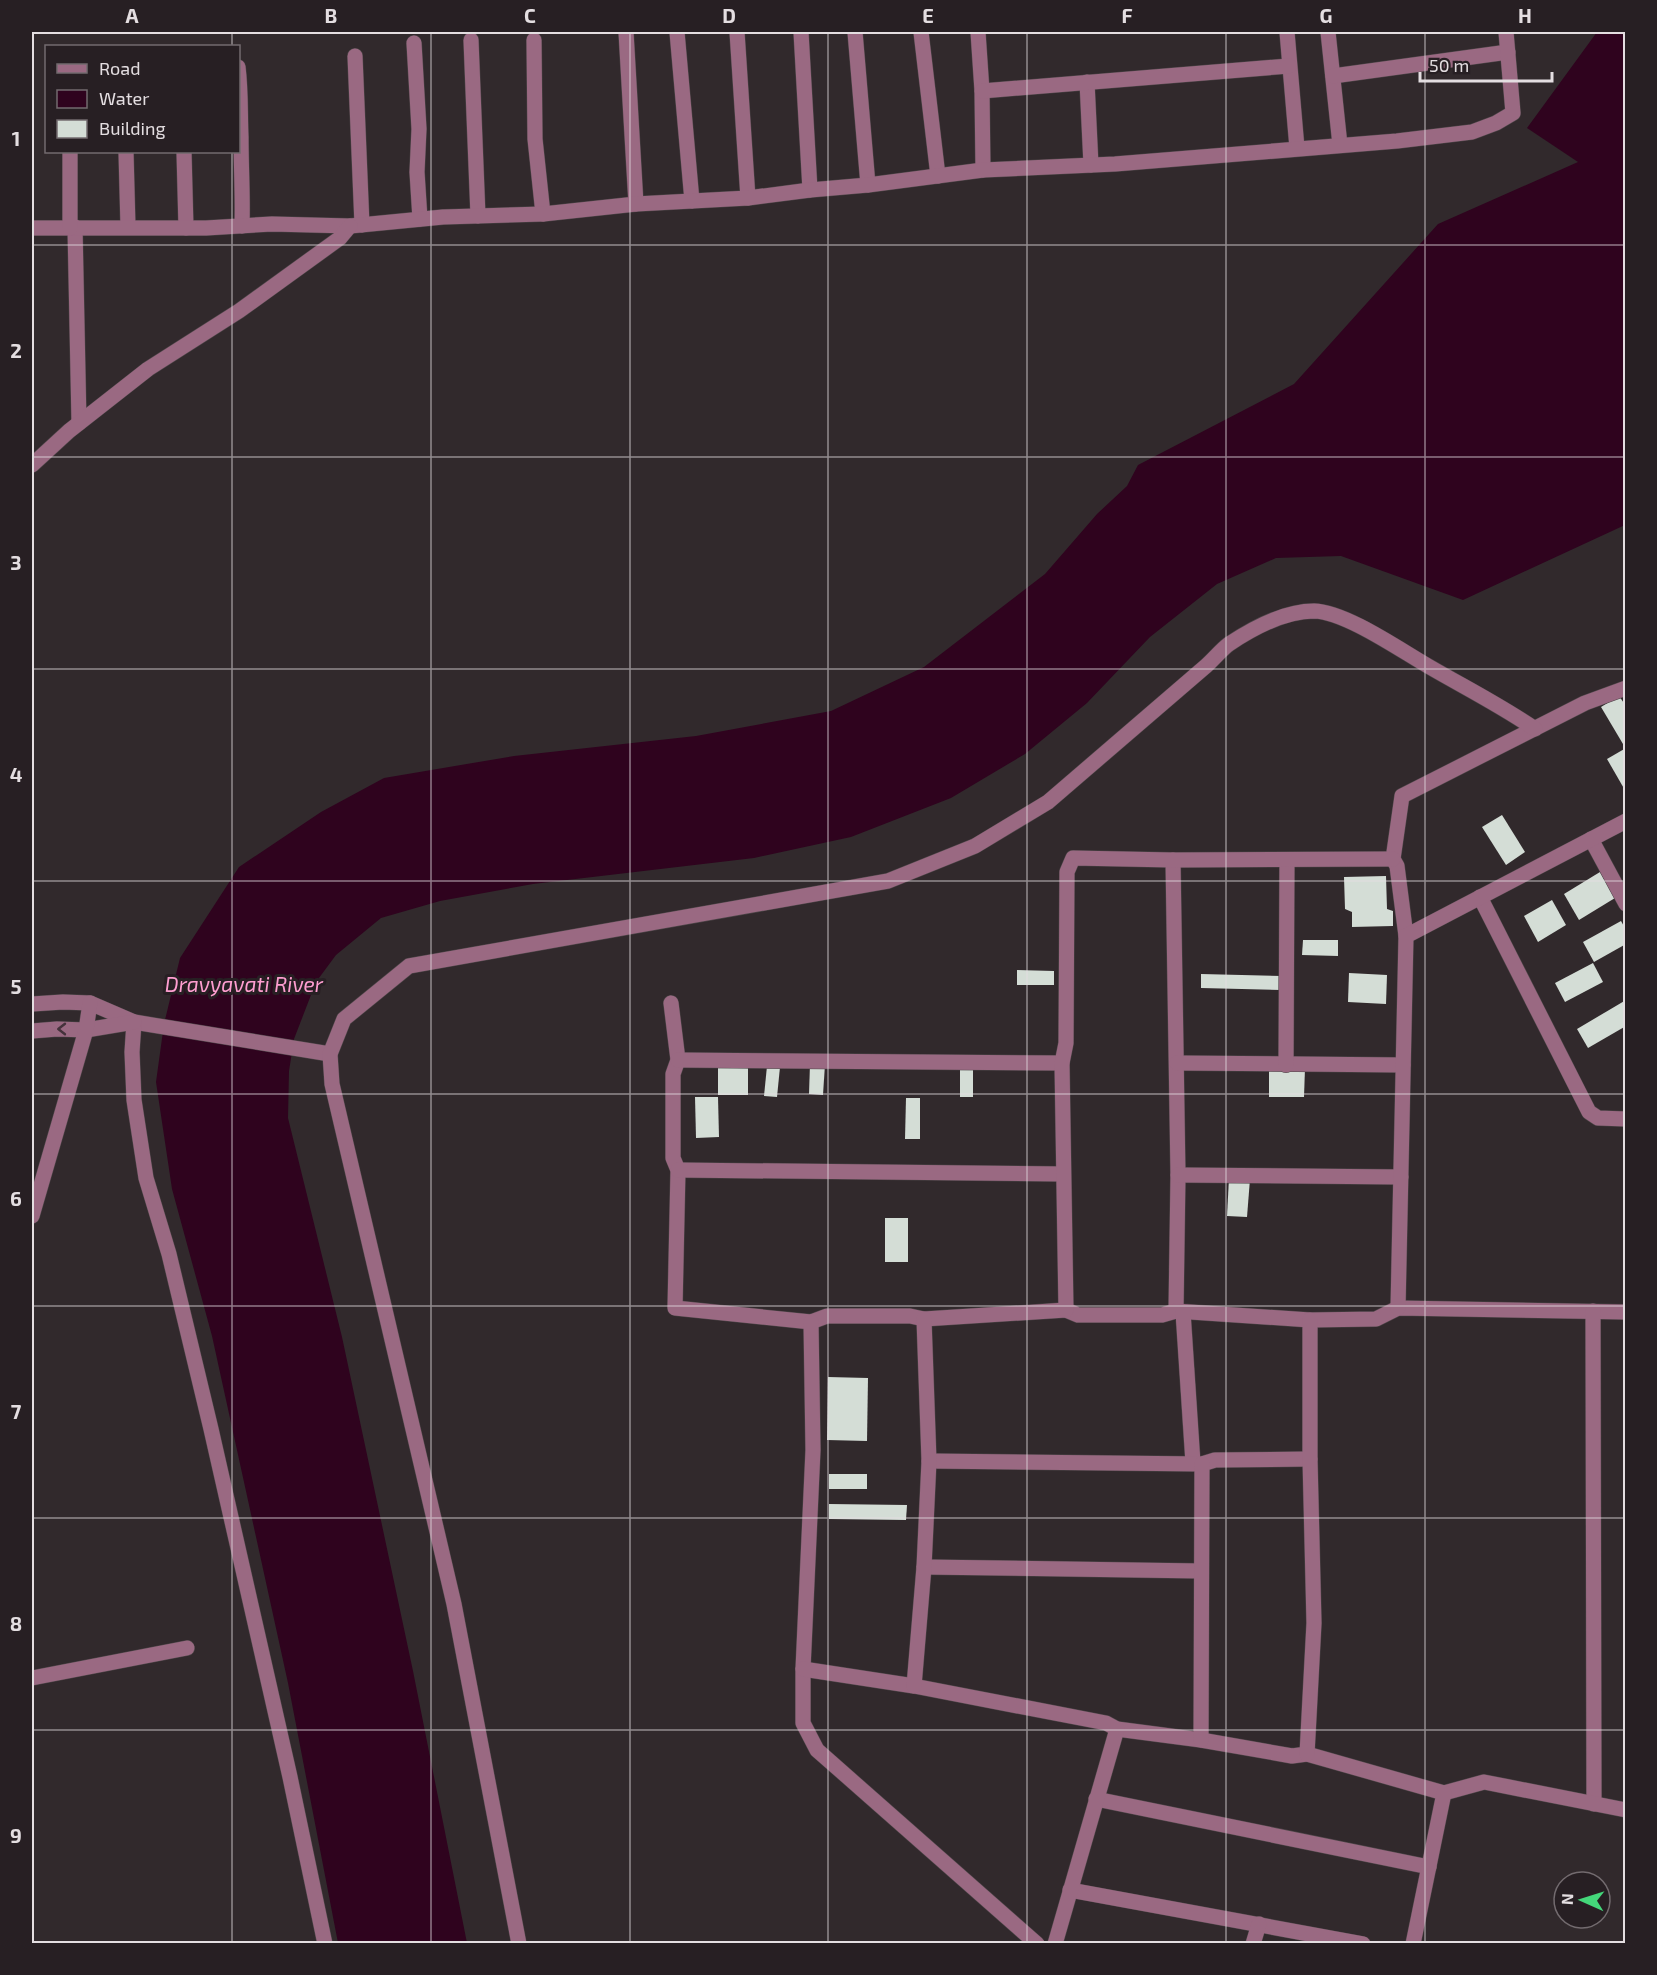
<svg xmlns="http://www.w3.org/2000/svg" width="1657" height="1975" font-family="'Exo 2',sans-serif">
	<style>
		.water { fill: #2f031e }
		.building { fill: #d4ddd6 }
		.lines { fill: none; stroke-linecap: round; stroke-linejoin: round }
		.minor-casing { stroke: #4e4649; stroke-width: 16 }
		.minor { stroke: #9a6982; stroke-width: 15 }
		.oneway { stroke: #44323b }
		.grid { fill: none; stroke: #e4dee1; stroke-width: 1.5; stroke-opacity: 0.55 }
		.labels { text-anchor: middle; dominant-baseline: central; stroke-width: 6; stroke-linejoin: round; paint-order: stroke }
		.water-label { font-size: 21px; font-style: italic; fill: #fe9ed0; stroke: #271f23 }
		.neatline { fill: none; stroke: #e4dee1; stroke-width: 2 }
		.grid-label { font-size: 20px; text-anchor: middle; font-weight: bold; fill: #e4dee1 }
	</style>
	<rect width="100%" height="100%" fill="#31292c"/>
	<polygon class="water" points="1597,32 1625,32 1625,525 1463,600 1341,556 1276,558 1217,584 1150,637 1087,703 1025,754 951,798 851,837 754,858 533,884 440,901 381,918 336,955 316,982 294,1039 289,1071 288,1118 342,1337 413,1671 467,1943 338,1943 288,1683 212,1336 172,1189 156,1082 164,1024 180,958 239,867 321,812 384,778 514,756 696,736 831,711 924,667 1045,574 1097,514 1127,486 1138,465 1294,384 1438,224 1578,162 1527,128"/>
	<g class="building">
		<polygon points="1619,696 1626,706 1626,743 1623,744 1601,707"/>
		<polygon points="1626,748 1626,792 1607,759"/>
		<polygon points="1502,815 1525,852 1506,865 1482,827"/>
		<polygon points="1600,872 1615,898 1579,920 1564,894"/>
		<polygon points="1386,876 1387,909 1393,911 1393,926 1352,927 1352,912 1345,909 1344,877"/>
		<polygon points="1552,900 1566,925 1538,942 1524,916"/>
		<polygon points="1621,921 1626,930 1626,944 1594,962 1583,942"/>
		<polygon points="1303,940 1338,940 1338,956 1302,955"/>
		<polygon points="1593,963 1603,982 1565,1002 1555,983"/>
		<polygon points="1017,970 1054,971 1054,985 1017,985"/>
		<polygon points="1349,973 1387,975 1386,1004 1348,1002"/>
		<polygon points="1201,974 1282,976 1281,990 1201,988"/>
		<polygon points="1626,1000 1626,1026 1588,1048 1577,1029"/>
		<rect x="718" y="1064" width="30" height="31"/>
		<polygon points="810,1064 825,1064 823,1095 809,1094"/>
		<polygon points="767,1066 780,1067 777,1097 764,1096"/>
		<rect x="960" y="1067" width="13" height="30"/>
		<polygon points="1269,1068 1305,1068 1304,1097 1269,1097"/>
		<polygon points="695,1097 718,1097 719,1137 696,1138"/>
		<polygon points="906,1098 920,1098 920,1139 905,1139"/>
		<polygon points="1229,1178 1250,1179 1247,1217 1227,1216"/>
		<rect x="885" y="1218" width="23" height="44"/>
		<polygon points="828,1377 868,1378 867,1441 827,1440"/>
		<rect x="829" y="1474" width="38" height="15"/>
		<polygon points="829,1504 907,1505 906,1520 829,1519"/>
	</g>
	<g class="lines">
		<g class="minor-casing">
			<g id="minor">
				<polyline points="626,32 636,204"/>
				<polyline points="677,32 692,201"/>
				<polyline points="737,32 748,198"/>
				<polyline points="801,32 810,190"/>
				<polyline points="855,32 868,185"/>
				<polyline points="921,32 938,176"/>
				<polyline points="978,32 982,91 983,170"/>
				<polyline points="1287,32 1297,148"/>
				<polyline points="1328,32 1340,145"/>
				<polyline points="471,40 478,216"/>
				<polyline points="534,40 535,139 543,214"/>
				<polyline points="414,43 419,129 417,172 420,219"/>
				<polyline points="355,56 362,225"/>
				<path d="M238,67c3,24 2,46 3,70 0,30 2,59 1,89"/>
				<polyline points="1333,76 1508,52"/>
				<polyline points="1087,82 1091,165"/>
				<polyline points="982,91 1289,66"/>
				<polyline points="126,152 128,227"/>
				<polyline points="184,152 186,228"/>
				<polyline points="75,227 79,423"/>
				<polyline points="32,228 206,228 272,224 350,226 443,217 543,214 636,204 748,198 810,190 868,185 983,170 1115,164 1397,141 1472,132 1496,123 1513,113 1506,32"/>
				<polyline points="70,228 70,152"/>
				<polyline points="32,465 69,431 148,369 239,311 340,238 350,226"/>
				<polyline points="1591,839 1626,904"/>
				<polyline points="1173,860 1178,1175 1176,1311 1310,1320 1376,1319 1398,1308 1626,1312"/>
				<polyline points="1480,897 1589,1112 1598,1118 1626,1119"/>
				<polyline points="1406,936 1397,866 1393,859 1402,796 1585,703 1626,688"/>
				<polyline points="671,1003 678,1060 673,1074 673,1158 678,1170 675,1308 811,1322 827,1316 910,1316 924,1319 1066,1310 1078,1315 1162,1315 1176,1311"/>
				<polyline points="32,1004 63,1002 90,1003 134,1022 330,1054"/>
				<polyline points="134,1022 132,1052 134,1100 146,1178 169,1254 211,1429 290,1777 325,1944"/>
				<polyline points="32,1031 57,1029 86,1030 134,1022"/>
				<polyline points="678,1060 1062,1063"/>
				<polyline points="1177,1063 1403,1065"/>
				<polyline points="1286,1065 1287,861"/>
				<polyline points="678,1170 1063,1174"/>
				<polyline points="1178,1175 1401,1177"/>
				<polyline points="32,1216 86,1030 90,1003"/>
				<polyline points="1398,1308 1406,936 1626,821"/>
				<polyline points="1066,1310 1062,1063 1066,1043 1067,872 1073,858 1173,860 1393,859"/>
				<polyline points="1593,1311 1594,1804"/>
				<polyline points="1183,1312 1193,1463"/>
				<polyline points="811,1322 813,1450 803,1669 803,1723 817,1750 1037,1944"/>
				<polyline points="929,1461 1202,1464 1215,1460 1310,1459"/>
				<polyline points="924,1567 1201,1571"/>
				<polyline points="803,1669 914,1686 1106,1723 1117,1729 1201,1740 1292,1756 1307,1754 1444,1793 1484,1782 1626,1810"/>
				<polyline points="32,1678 187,1648"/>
				<polyline points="914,1686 924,1567 929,1461 924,1319"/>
				<polyline points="1201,1740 1202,1464"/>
				<polyline points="1307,1754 1314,1623 1310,1459 1310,1320"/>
				<polyline points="1096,1799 1429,1867"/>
				<polyline points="1070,1890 1363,1944"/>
				<path d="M519,1944l-65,-340 -122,-520 -2,-30 14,-35 65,-53 479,-85 87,-35 73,-44 158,-136c8,-7 15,-16 23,-22 24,-16 56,-33 85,-33 32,1 86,39 114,55 36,21 72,39 107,63"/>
				<polyline points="1055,1944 1117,1729"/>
				<polyline points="1253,1944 1259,1924"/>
				<polyline points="1413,1944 1444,1793"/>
			</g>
		</g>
		<use href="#minor" class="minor"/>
	</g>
	<defs><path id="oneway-chevron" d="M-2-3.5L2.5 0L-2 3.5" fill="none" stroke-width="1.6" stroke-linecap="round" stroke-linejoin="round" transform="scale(1.5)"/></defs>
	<use class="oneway" href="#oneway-chevron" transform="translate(62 1029) rotate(-180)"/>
	<path class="grid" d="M232,32v14M431,32v1912M630,32v1912M828,32v1912M1027,32v1912M1226,32v1912M1425,32v1912M232,152v1792M32,245h1594M32,457h1594M32,669h1594M32,881h1594M32,1094h1594M32,1306h1594M32,1518h1594M32,1730h1594"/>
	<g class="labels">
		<g class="water-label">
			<text x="244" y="983">Dravyavati River</text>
		</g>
	</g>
	<rect width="1657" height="1975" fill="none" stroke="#271f23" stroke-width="66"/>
	<rect x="45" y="45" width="195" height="108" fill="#271f23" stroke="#736b6f" stroke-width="1.5"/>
	<rect x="57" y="64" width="30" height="9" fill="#9a6982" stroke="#736b6f" stroke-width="1.5"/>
	<text x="99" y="75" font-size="18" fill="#e4dee1">Road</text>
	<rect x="57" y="90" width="30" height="18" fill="#2f031e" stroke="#736b6f" stroke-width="1.5"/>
	<text x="99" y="105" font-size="18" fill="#e4dee1">Water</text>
	<rect x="57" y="120" width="30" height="18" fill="#d4ddd6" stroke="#736b6f" stroke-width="1.5"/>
	<text x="99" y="135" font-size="18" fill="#e4dee1">Building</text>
	<g transform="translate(1582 1900) rotate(273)"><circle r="28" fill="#271f23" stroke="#736b6f" stroke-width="1.5"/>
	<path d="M0-4.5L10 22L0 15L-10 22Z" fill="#44d77a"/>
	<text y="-9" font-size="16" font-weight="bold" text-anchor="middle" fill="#e4dee1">N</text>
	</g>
	<path d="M1420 72v9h132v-9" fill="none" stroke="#e4dee1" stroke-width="3"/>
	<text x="1429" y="72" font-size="18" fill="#e4dee1" stroke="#271f23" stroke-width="4.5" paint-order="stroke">50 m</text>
	<rect x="33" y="33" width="1591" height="1909" class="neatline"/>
	<g class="grid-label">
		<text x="132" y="23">A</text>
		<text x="331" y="23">B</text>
		<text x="530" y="23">C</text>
		<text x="729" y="23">D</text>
		<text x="928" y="23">E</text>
		<text x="1127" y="23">F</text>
		<text x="1326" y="23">G</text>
		<text x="1525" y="23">H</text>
		<text x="16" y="146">1</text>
		<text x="16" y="358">2</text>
		<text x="16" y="570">3</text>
		<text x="16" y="782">4</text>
		<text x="16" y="994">5</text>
		<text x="16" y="1206">6</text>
		<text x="16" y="1419">7</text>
		<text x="16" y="1631">8</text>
		<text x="16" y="1843">9</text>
	</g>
</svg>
